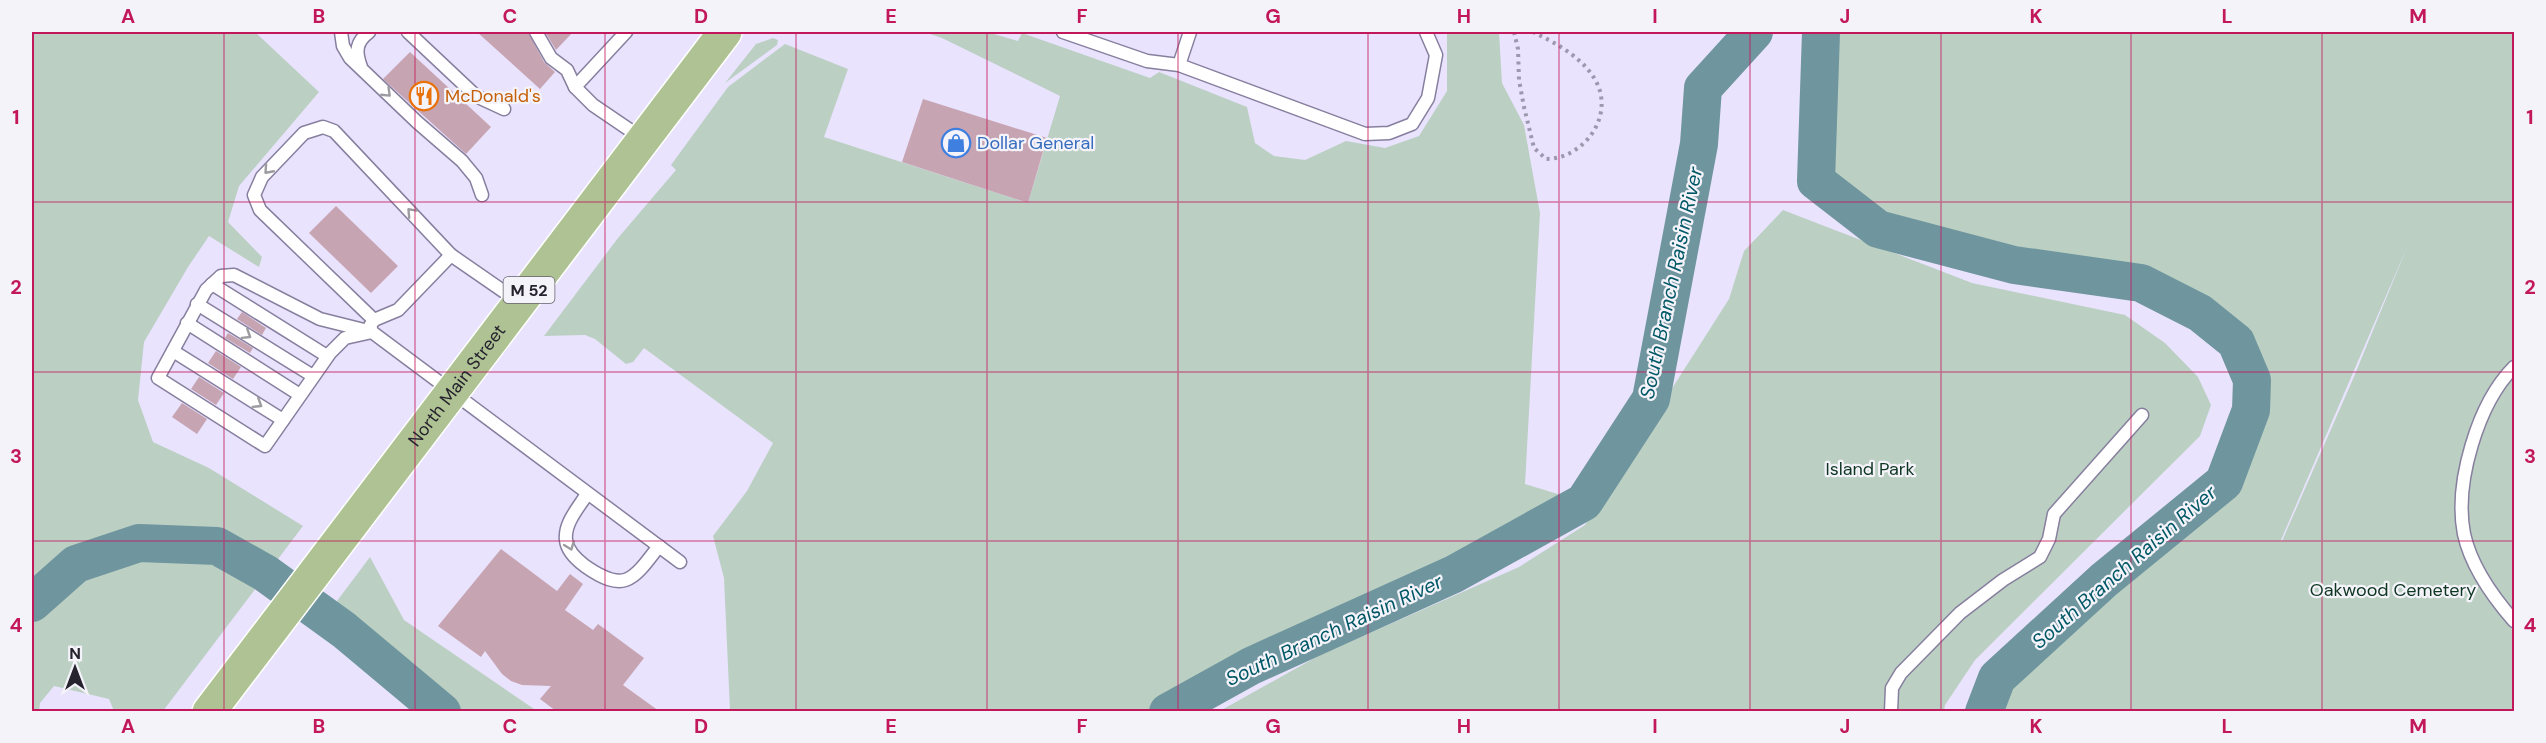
<svg xmlns="http://www.w3.org/2000/svg" width="2546" height="743" font-family="'DM Sans',sans-serif">
	<style>
		.green { fill: #bbd0c3; fill-rule: evenodd }
		.lines { fill: none; stroke-linecap: round; stroke-linejoin: round }
		.river { stroke: #6f959e; stroke-width: 38 }
		.building { fill: #c7a4b2 }
		.lane-casing { stroke: #877f9e; stroke-width: 15 }
		.primary-casing { stroke: #fff; stroke-width: 36 }
		.path { stroke: #9c98ad; stroke-width: 4; stroke-dasharray: 3 4.5; stroke-linecap: butt }
		.lane { stroke: #fff; stroke-width: 12 }
		.primary { stroke: #aec293; stroke-width: 33 }
		.oneway { stroke: #9d9ca1 }
		.grid { fill: none; stroke: #c2185b; stroke-width: 1.5; stroke-opacity: 0.55 }
		.labels { text-anchor: middle; dominant-baseline: central; stroke-width: 4.5; stroke-linejoin: round; paint-order: stroke }
		.shield { fill: #f5f3fa; stroke: #64616c; stroke-width: 1.5 }
		.shield-label { font-size: 16px; font-weight: bold; fill: #26232f }
		.food-label { font-size: 18px; fill: #c56008; stroke: #f5f3fa; text-anchor: start }
		.shop-label { font-size: 18px; fill: #366cbe; stroke: #f5f3fa; text-anchor: start }
		.street-label { font-size: 18px; fill: #26232f; stroke: #f5f3fa }
		.park-label { font-size: 18px; fill: #0d3621; stroke: #f5f3fa }
		.water-label { font-size: 20px; font-style: italic; fill: #005866; stroke: #f5f3fa }
		.neatline { fill: none; stroke: #c2185b; stroke-width: 2 }
		.grid-label { font-size: 20px; text-anchor: middle; font-weight: bold; fill: #c2185b }
	</style>
	<rect width="100%" height="100%" fill="#e9e3fe"/>
	<g class="green">
		<polygon points="32,32 255,32 319,92 239,186 228,222 262,257 259,267 209,236 188,267 144,342 138,400 153,442 209,468 303,526 163,711 114,711 109,699 54,686 40,703 39,711 32,711"/>
		<polygon points="924,32 987,32 1018,41 1022,33 1150,78 1159,72 1247,107 1255,143 1274,156 1305,160 1346,141 1385,148 1419,136 1447,91 1447,32 1499,32 1502,83 1524,125 1540,213 1525,484 1584,502 1454,574 1251,666 1168,711 730,711 724,578 713,536 747,491 773,443 644,348 633,362 626,364 595,339 585,335 544,336 618,238 676,170 671,165 728,87 785,44 848,69 824,137 1028,203 1060,96 942,38"/>
		<path d="M1821,32h693v679h-530l13,-33 227,-196 27,-72 1,-31 -16,-37 -36,-29 -59,-30 -127,-18 -136,-36 -62,-48zM2408,245l-55,134 -71,162 -1,-1z"/>
		<polygon points="773,38 778,40 777,45 725,83 756,44"/>
		<polygon points="1783,210 1972,283 2125,315 2165,343 2198,377 2211,405 2200,436 1975,660 1945,705 1944,711 1218,712 1320,655 1519,567 1585,525 1729,299 1744,251"/>
		<polygon points="370,557 404,620 537,711 442,711 325,617"/>
	</g>
	<g class="lines">
		<g class="river">
			<polyline points="1821,32 1816,181 1878,229 2014,265 2141,283 2200,313 2236,342 2252,380 2251,410 2224,482 2104,580 1997,678 1984,712"/>
			<polyline points="32,603 76,564 139,543 217,546 265,573 344,630 442,712"/>
			<polyline points="1168,712 1251,666 1454,574 1584,502 1651,399 1699,144 1703,88 1754,32"/>
		</g>
	</g>
	<g class="building">
		<polygon points="477,32 528,32 544,62 555,72 540,89"/>
		<polygon points="545,32 573,32 556,50"/>
		<polygon points="410,52 491,127 466,154 383,79"/>
		<polygon points="923,99 1047,138 1028,203 902,162"/>
		<polygon points="336,206 398,266 371,293 309,233"/>
		<polygon points="242,312 266,328 262,335 237,319"/>
		<polygon points="228,333 253,348 250,353 225,338"/>
		<polygon points="216,351 241,367 233,379 208,363"/>
		<polygon points="199,377 224,393 216,405 191,389"/>
		<polygon points="182,403 207,419 197,434 172,417"/>
		<polygon points="501,549 557,591 570,574 583,584 565,610 593,630 598,624 644,658 623,685 659,711 556,711 540,699 551,686 522,685 511,681 502,674 485,651 481,657 438,626"/>
	</g>
	<g class="lines">
		<g class="lane-casing">
			<g id="lane">
				<polyline points="341,32 343,46 350,58 417,122 462,161 476,178 482,195"/>
				<polyline points="408,32 476,96 504,109"/>
				<polyline points="536,32 551,58 567,70 575,87"/>
				<polyline points="626,32 575,87 593,105 643,139"/>
				<polyline points="1063,32 1147,61 1179,65 1365,134 1389,133 1412,124 1428,98 1436,55 1426,32"/>
				<polyline points="1179,65 1190,32"/>
				<path d="M361,67c-6,-16 -5,-25 8,-35"/>
				<polygon points="234,275 320,319 372,332 345,338 330,353 265,446 158,378 206,290 221,276"/>
				<polyline points="212,284 327,356"/>
				<polyline points="519,302 451,255 398,310 374,320 370,326 372,332 680,562"/>
				<polyline points="197,304 313,376"/>
				<polyline points="374,320 260,210 254,195 262,177 304,133 323,127 334,131 451,255"/>
				<polyline points="187,323 300,395"/>
				<polyline points="173,351 283,420"/>
				<path d="M2514,367c-36,36 -60,116 -50,167 7,32 29,63 50,87"/>
				<path d="M587,494c-8,13 -23,29 -21,46 1,10 11,20 19,26 40,28 48,14 74,-20"/>
				<polyline points="1891,712 1892,688 1901,673 1960,613 2003,580 2040,557 2049,539 2054,514 2142,415"/>
			</g>
		</g>
		<g class="primary-casing">
			<g id="primary">
				<path id="s1" d="M209,712l516,-680"/>
			</g>
		</g>
		<path class="path" d="M1514,32l4,17 1,31 5,27 10,41 12,11c34,0 65,-36 53,-71 -10,-27 -41,-44 -66,-56"/>
		<use href="#lane" class="lane"/>
		<use href="#primary" class="primary"/>
	</g>
	<defs><path id="oneway-chevron" d="M-2-3.5L2.5 0L-2 3.5" fill="none" stroke-width="1.6" stroke-linecap="round" stroke-linejoin="round" transform="scale(1.5)"/></defs>
	<g class="oneway">
		<use href="#oneway-chevron" transform="translate(387 93) rotate(44)"/>
		<use href="#oneway-chevron" transform="translate(268 170) rotate(132)"/>
		<use href="#oneway-chevron" transform="translate(411 212) rotate(-133)"/>
		<use href="#oneway-chevron" transform="translate(247 335) rotate(32)"/>
		<use href="#oneway-chevron" transform="translate(258 404) rotate(32)"/>
		<use href="#oneway-chevron" transform="translate(570 546) rotate(69)"/>
	</g>
	<path class="grid" d="M224,32v680M415,32v680M605,32v680M796,32v680M987,32v680M1178,32v680M1368,32v680M1559,32v680M1750,32v680M1941,32v680M2131,32v680M2322,32v680M32,202h2482M32,372h2482M32,541h2482"/>
	<defs>
		<g id="restaurant-ring" transform="scale(1.5)"><circle r="9.5" fill="#f5f3fa" stroke="#e8710a" stroke-width="1.5"/><path d="M-5-6h1v4h1v-4h1v4h1v-4h1v5L-1.5 .5V6h-2V.5L-5-1ZM5-6V6H3V1.5H1.5Q1.5-4 5-6Z" fill="#e8710a"/></g>
		<g id="shop-ring" transform="scale(1.5)"><circle r="9.5" fill="#f5f3fa" stroke="#3f7fe0" stroke-width="1.5"/><path d="M-5-2.5h2.3a2.7 3.5 0 0 1 5.4 0H5L5.5 6h-11ZM-1.5-2.5h3a1.5 2.3 0 0 0-3 0Z" fill="#3f7fe0"/></g>
	</defs>
	<g fill-rule="evenodd">
		<use href="#restaurant-ring" x="424" y="96"/>
		<use href="#shop-ring" x="956" y="143"/>
	</g>
	<g class="labels">
		<rect class="shield" x="503.5" y="277" width="51" height="26" rx="4.5"/>
		<g class="shield-label">
			<text x="529" y="290">M 52</text>
		</g>
		<g class="food-label">
			<text x="445" y="96">McDonald's</text>
		</g>
		<g class="shop-label">
			<text x="977" y="143">Dollar General</text>
		</g>
		<g class="street-label">
			<text stroke="none"><textPath href="#s1" startOffset="410">North Main Street</textPath></text>
		</g>
		<g class="park-label">
			<text x="1870" y="469">Island Park</text>
			<text x="2393" y="590">Oakwood Cemetery</text>
		</g>
		<g class="water-label">
			<text transform="translate(1671 283) rotate(-78)">South Branch Raisin River</text>
			<text transform="translate(2124 567) rotate(-41)">South Branch Raisin River</text>
			<text transform="translate(1334 630) rotate(-25)">South Branch Raisin River</text>
		</g>
	</g>
	<rect width="2546" height="743" fill="none" stroke="#f5f3fa" stroke-width="66"/>
	<g transform="translate(75 668)" stroke="#f5f3fa" stroke-width="4.5" paint-order="stroke">
	<path d="M0-4.5L10 22L0 15L-10 22Z" fill="#26232f"/>
	<text y="-9" font-size="16" font-weight="bold" text-anchor="middle" fill="#26232f">N</text>
	</g>
	<rect x="33" y="33" width="2480" height="677" class="neatline"/>
	<g class="grid-label">
		<text x="128" y="23">A</text>
		<text x="319" y="23">B</text>
		<text x="510" y="23">C</text>
		<text x="701" y="23">D</text>
		<text x="891" y="23">E</text>
		<text x="1082" y="23">F</text>
		<text x="1273" y="23">G</text>
		<text x="1464" y="23">H</text>
		<text x="1655" y="23">I</text>
		<text x="1845" y="23">J</text>
		<text x="2036" y="23">K</text>
		<text x="2227" y="23">L</text>
		<text x="2418" y="23">M</text>
		<text x="16" y="124">1</text>
		<text x="2530" y="124">1</text>
		<text x="16" y="294">2</text>
		<text x="2530" y="294">2</text>
		<text x="16" y="463">3</text>
		<text x="2530" y="463">3</text>
		<text x="16" y="632">4</text>
		<text x="2530" y="632">4</text>
		<text x="128" y="733">A</text>
		<text x="319" y="733">B</text>
		<text x="510" y="733">C</text>
		<text x="701" y="733">D</text>
		<text x="891" y="733">E</text>
		<text x="1082" y="733">F</text>
		<text x="1273" y="733">G</text>
		<text x="1464" y="733">H</text>
		<text x="1655" y="733">I</text>
		<text x="1845" y="733">J</text>
		<text x="2036" y="733">K</text>
		<text x="2227" y="733">L</text>
		<text x="2418" y="733">M</text>
	</g>
</svg>
